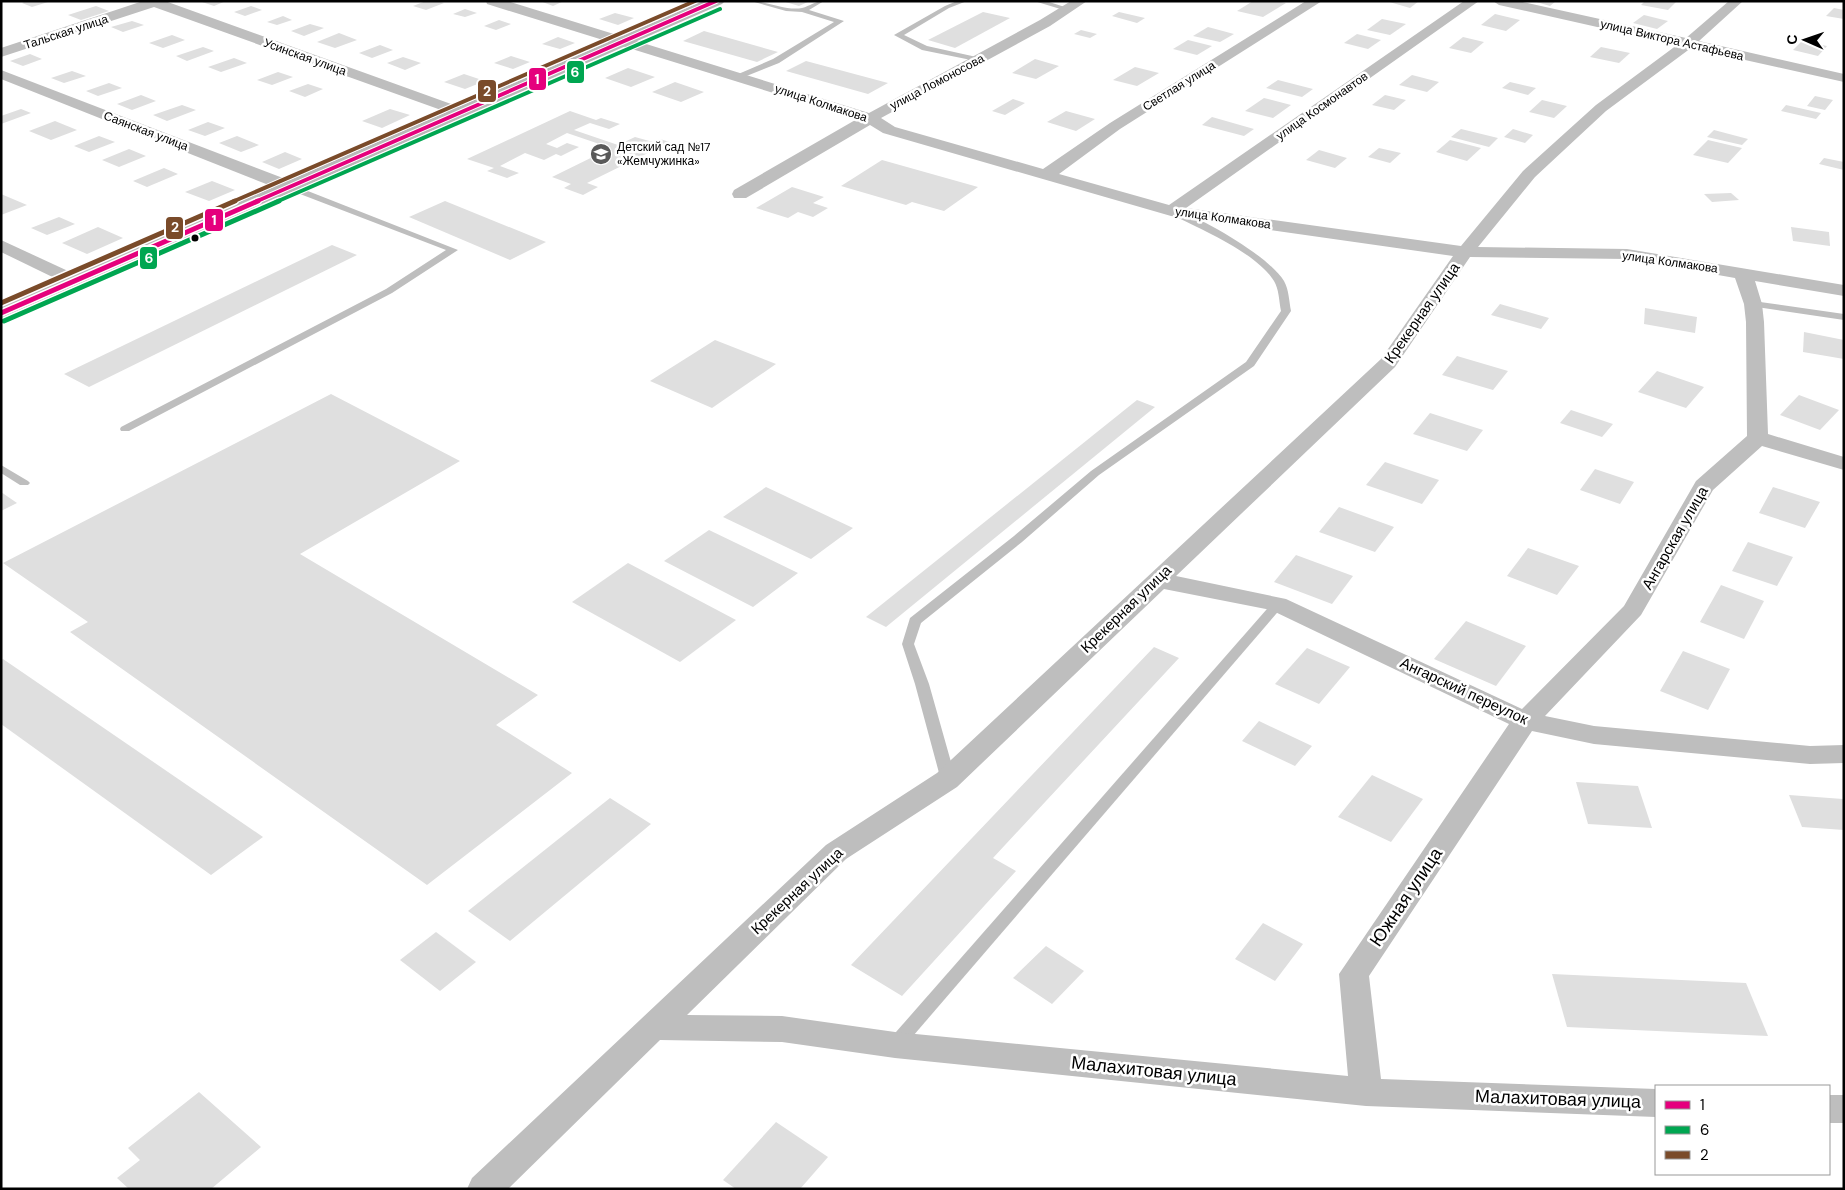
<svg xmlns="http://www.w3.org/2000/svg" width="1845" height="1190" font-family="'DM Sans',sans-serif">
	<style>
		.building { fill: #dfdfdf }
		.lines { fill: none; stroke-linecap: round; stroke-linejoin: round }
		.lane { fill: #bebebe; fill-rule: evenodd }
		.street { fill: #bebebe; fill-rule: evenodd }
		.secondary { fill: #b8b8b8; fill-rule: evenodd }
		.bus-1-far1-casing { stroke: #fff; stroke-width: 6 }
		.bus-1-casing { stroke: #fff; stroke-width: 8 }
		.bus-2-far1-casing { stroke: #fff; stroke-width: 6 }
		.bus-2-casing { stroke: #fff; stroke-width: 8 }
		.bus-3-far1-casing { stroke: #fff; stroke-width: 6 }
		.bus-3-casing { stroke: #fff; stroke-width: 8 }
		.bus-1-far1 { stroke: #e5007d; stroke-width: 4 }
		.bus-1 { stroke: #e5007d; stroke-width: 5 }
		.bus-2-far1 { stroke: #00a651; stroke-width: 4 }
		.bus-2 { stroke: #00a651; stroke-width: 5 }
		.bus-3-far1 { stroke: #7a4b2a; stroke-width: 4 }
		.bus-3 { stroke: #7a4b2a; stroke-width: 5 }
		.bus-dot { fill: #000; stroke: #fff; stroke-width: 2 }
		.labels { text-anchor: middle; dominant-baseline: central; stroke-width: 5; stroke-linejoin: round; paint-order: stroke }
		.far-street-label { font-size: 12px; fill: #000; stroke: #fff }
		.far-poi-label { font-size: 12px; fill: #000; stroke: #fff; text-anchor: start }
		.street-label { font-size: 15px; fill: #000; stroke: #fff }
		.near-street-label { font-size: 18px; fill: #000; stroke: #fff }
		.line-badge { stroke: #fff; stroke-width: 2 }
		.badge-label { font-size: 14px; text-anchor: middle; font-weight: bold; fill: #fff }
	</style>
	<rect width="100%" height="100%" fill="#fff"/>
	<g class="building">
		<polygon points="26,1 47,1 48,2 32,7 22,3"/>
		<polygon points="226,1 214,6 202,2 202,1"/>
		<polygon points="426,1 437,1 444,3 426,10 413,6"/>
		<polygon points="540,1 564,1 553,6"/>
		<polygon points="782,1 810,1 799,6"/>
		<polygon points="1253,1 1276,1 1286,3 1263,17 1237,11"/>
		<polygon points="1386,1 1419,1 1410,8"/>
		<polygon points="1533,1 1556,1 1550,6"/>
		<polygon points="1645,1 1677,1 1668,10 1641,5"/>
		<polygon points="96,6 109,11 81,20 68,15"/>
		<polygon points="251,6 262,10 245,16 234,12"/>
		<polygon points="1834,8 1844,10 1844,19 1826,16"/>
		<polygon points="465,9 477,13 465,17 453,14"/>
		<polygon points="983,12 1010,18 955,48 928,40"/>
		<polygon points="1119,12 1145,18 1137,23 1112,16"/>
		<polygon points="615,13 634,18 618,25 599,19"/>
		<polygon points="1495,14 1520,20 1506,31 1481,25"/>
		<polygon points="1644,15 1668,21 1657,29 1633,23"/>
		<polygon points="283,16 292,20 277,25 267,22"/>
		<polygon points="1382,19 1406,24 1390,35 1367,30"/>
		<polygon points="499,20 511,24 496,30 484,26"/>
		<polygon points="132,21 144,25 123,32 111,27"/>
		<polygon points="310,24 324,28 304,36 291,31"/>
		<polygon points="1208,27 1234,34 1220,42 1193,36"/>
		<polygon points="1081,30 1097,34 1090,38 1074,34"/>
		<polygon points="704,31 778,52 757,62 683,41"/>
		<polygon points="339,33 357,40 335,48 317,42"/>
		<polygon points="1357,34 1381,40 1368,49 1344,43"/>
		<polygon points="172,35 185,40 163,48 149,43"/>
		<polygon points="558,37 575,43 560,49 542,44"/>
		<polygon points="1463,37 1484,42 1471,53 1449,48"/>
		<polygon points="1188,40 1212,46 1197,55 1173,49"/>
		<polygon points="1802,41 1827,46 1818,56 1793,50"/>
		<polygon points="380,45 393,50 372,58 359,53"/>
		<polygon points="203,47 214,51 187,61 176,56"/>
		<polygon points="1601,47 1630,53 1619,63 1590,57"/>
		<polygon points="30,54 42,59 23,66 10,61"/>
		<polygon points="511,56 530,62 513,69 494,63"/>
		<polygon points="403,57 421,63 405,70 387,63"/>
		<polygon points="234,58 247,63 221,72 208,67"/>
		<polygon points="1035,59 1059,66 1036,79 1012,73"/>
		<polygon points="806,61 888,83 868,94 786,71"/>
		<polygon points="1135,67 1159,73 1137,86 1113,80"/>
		<polygon points="628,68 655,77 631,87 605,78"/>
		<polygon points="72,71 86,76 64,83 51,78"/>
		<polygon points="278,72 293,77 272,85 257,80"/>
		<polygon points="464,74 485,81 465,89 444,82"/>
		<polygon points="1412,75 1439,82 1427,92 1399,85"/>
		<polygon points="1278,80 1313,89 1302,97 1266,88"/>
		<polygon points="675,82 704,92 681,102 652,92"/>
		<polygon points="1510,82 1536,88 1528,95 1502,88"/>
		<polygon points="109,83 122,88 98,96 86,91"/>
		<polygon points="308,84 323,89 305,97 289,91"/>
		<polygon points="141,95 156,101 132,110 117,104"/>
		<polygon points="1385,95 1406,100 1394,110 1372,105"/>
		<polygon points="1815,96 1833,100 1825,110 1807,106"/>
		<polygon points="1264,98 1291,105 1273,118 1245,111"/>
		<polygon points="1013,99 1025,103 1005,115 992,111"/>
		<polygon points="1542,100 1567,106 1554,118 1529,112"/>
		<polygon points="182,105 196,110 167,121 153,115"/>
		<polygon points="1786,105 1821,113 1816,119 1781,111"/>
		<polygon points="21,109 31,113 1,124 1,116"/>
		<polygon points="390,109 410,115 382,128 362,121"/>
		<polygon points="570,111 596,120 601,118 620,124 609,129 590,123 574,130 618,145 635,137 653,142 660,139 679,145 666,152 656,149 587,183 598,187 583,195 564,188 571,184 552,177 611,148 567,133 546,144 557,148 567,143 579,147 561,156 556,154 544,160 525,153 500,166 519,173 507,178 487,171 494,168 467,159"/>
		<polygon points="1066,111 1095,119 1076,131 1047,122"/>
		<polygon points="1212,117 1254,129 1244,136 1202,125"/>
		<polygon points="55,121 77,130 51,140 29,131"/>
		<polygon points="208,122 225,128 205,136 188,130"/>
		<polygon points="1461,129 1498,138 1489,147 1451,137"/>
		<polygon points="1513,129 1533,135 1525,143 1504,137"/>
		<polygon points="1714,130 1748,139 1742,145 1707,137"/>
		<polygon points="99,136 115,142 89,152 74,146"/>
		<polygon points="237,136 259,145 241,152 219,143"/>
		<polygon points="1450,140 1481,148 1467,161 1436,152"/>
		<polygon points="1708,140 1742,148 1728,163 1693,155"/>
		<polygon points="1379,148 1401,153 1390,163 1368,157"/>
		<polygon points="129,149 146,156 119,167 102,160"/>
		<polygon points="1319,150 1347,158 1335,168 1306,160"/>
		<polygon points="285,152 302,159 279,169 262,162"/>
		<polygon points="1824,158 1844,162 1844,170 1819,164"/>
		<polygon points="882,160 978,187 944,211 912,202 906,205 841,186"/>
		<polygon points="164,168 178,174 147,187 133,181"/>
		<polygon points="212,181 235,190 209,201 185,192"/>
		<polygon points="792,187 824,197 813,203 828,208 813,217 798,212 788,218 756,208"/>
		<polygon points="1731,193 1739,200 1712,202 1704,194"/>
		<polygon points="1,194 27,205 1,215"/>
		<polygon points="445,201 546,242 510,260 409,217"/>
		<polygon points="59,217 75,224 47,235 31,228"/>
		<polygon points="98,227 123,238 87,254 62,243"/>
		<polygon points="1791,227 1829,232 1830,246 1793,241"/>
		<polygon points="332,245 357,255 89,387 64,374"/>
		<polygon points="1500,304 1549,318 1541,329 1491,315"/>
		<polygon points="1645,308 1697,317 1695,333 1644,324"/>
		<polygon points="1804,332 1844,340 1844,359 1803,352"/>
		<polygon points="715,340 776,364 712,408 650,381"/>
		<polygon points="1457,356 1508,371 1493,390 1442,375"/>
		<polygon points="1657,371 1704,387 1686,408 1638,392"/>
		<polygon points="331,394 460,461 300,554 538,695 496,725 572,773 427,885 70,632 88,622 3,563"/>
		<polygon points="1799,395 1839,410 1820,430 1780,415"/>
		<polygon points="1137,400 1155,407 886,627 866,617"/>
		<polygon points="1571,410 1613,424 1602,437 1560,423"/>
		<polygon points="1430,413 1483,430 1467,451 1413,434"/>
		<polygon points="1385,462 1439,480 1422,504 1366,485"/>
		<polygon points="1595,469 1634,482 1620,504 1580,490"/>
		<polygon points="766,487 853,528 811,559 723,517"/>
		<polygon points="1773,487 1820,502 1805,528 1759,513"/>
		<polygon points="1,492 17,503 1,511"/>
		<polygon points="1339,507 1394,527 1375,552 1319,532"/>
		<polygon points="709,530 798,573 753,607 664,561"/>
		<polygon points="1748,542 1793,557 1777,586 1732,571"/>
		<polygon points="1528,548 1579,566 1557,595 1507,576"/>
		<polygon points="1296,555 1353,576 1332,604 1274,582"/>
		<polygon points="628,563 736,620 680,662 572,602"/>
		<polygon points="1721,585 1764,601 1744,639 1700,622"/>
		<polygon points="1466,621 1526,646 1496,686 1434,659"/>
		<polygon points="1154,647 1179,658 993,858 1016,871 902,996 851,965"/>
		<polygon points="1307,648 1350,667 1319,704 1275,684"/>
		<polygon points="1683,651 1730,669 1708,710 1660,691"/>
		<polygon points="3,659 263,837 211,875 1,724 1,660"/>
		<polygon points="1259,721 1312,746 1295,766 1242,741"/>
		<polygon points="1372,775 1423,799 1391,842 1338,817"/>
		<polygon points="1576,782 1638,786 1652,828 1588,824"/>
		<polygon points="1789,795 1843,799 1844,830 1802,827"/>
		<polygon points="610,798 651,824 510,941 468,911"/>
		<polygon points="1263,923 1303,944 1275,981 1235,959"/>
		<polygon points="436,932 476,962 440,991 400,960"/>
		<polygon points="1046,946 1084,971 1052,1004 1013,978"/>
		<polygon points="1552,974 1746,983 1768,1036 1567,1027"/>
		<polygon points="199,1092 261,1147 211,1189 129,1189 117,1178 140,1160 128,1148"/>
		<polygon points="776,1122 828,1157 800,1189 736,1189 723,1180"/>
	</g>
	<g class="lines">
		<g class="lane">
			<path d="M751,1c16,0 35,10 51,7 8,-2 13,-7 22,-7l-15,9 35,11 -65,42 -40,16h-3v-4l37,-16 61,-37 -32,-10 -16,-1z"/>
			<polygon points="957,1 967,1 949,8 904,35 927,46 981,58 981,62 922,50 894,35 945,6"/>
			<polygon points="1034,1 1046,1 1071,9 1067,11"/>
			<polygon points="290,184 458,250 392,293 129,431 121,431 120,429 121,427 386,289 446,250 287,189 287,185"/>
			<path d="M1171,208c28,8 98,48 113,73 5,9 5,20 7,30l-37,55 -155,109 -77,67 -101,81 -7,21 15,40 22,78 3,18 -2,4h-10l-27,-100 -13,-40 8,-26 104,-82 77,-65 155,-109 35,-51c-2,-10 -2,-22 -7,-30 -18,-29 -76,-53 -106,-68l-1,-2z"/>
			<polygon points="1753,301 1844,314 1844,320 1750,306 1750,302"/>
			<polygon points="1,465 28,481 30,483 28,485 20,485 1,473"/>
			<polygon points="1278,600 1282,601 1284,604 1282,607 901,1050 895,1052 889,1050 887,1045 889,1040 1274,601"/>
		</g>
		<g class="street">
			<polygon points="143,1 165,1 465,109 468,112 465,115 455,115 154,7 1,57 1,48"/>
			<path d="M486,1h21l362,112 171,-93 31,-19h16l-37,25 -169,92 14,9 148,42 67,-46 196,-122h16l-202,128 -61,45 110,31 295,-204h15l-293,207 275,38 62,-75 73,-66 81,-60 -178,-40 -6,-4h25l168,37 43,-37h14l-44,40 145,33v8l-153,-34 -85,63 -71,66 -57,70 149,2 217,36v11l-89,-15 7,23 2,18 4,112 76,23v13l-82,-24 -49,44 -72,125 -96,101 49,10 216,20 34,-1v18l-34,1 -216,-20 -62,-13 -163,245 12,103 275,10v28l-290,-11 -471,-48 -113,-16 -122,-2 -152,149h-41l5,-11 354,-333 111,-72 444,-414 72,-103 -282,-40 -288,-83 -13,-8 -124,73h-12l-2,-4 2,-4 123,-71 -370,-115zM1470,257l157,2 108,19 9,26 2,18 1,114 -51,45 -72,125 -102,103 -236,-110 -110,-23 219,-209zM1164,589l107,21 238,114 -170,250 9,102 -453,-44 -113,-16 -95,-1 159,-156 111,-72z"/>
			<polygon points="1,70 296,183 298,187 296,191 284,191 1,79"/>
			<polygon points="1,240 81,277 84,281 81,285 75,286 69,285 1,252"/>
			<rect x="1829" y="1095" width="15" height="28"/>
		</g>
		<polygon class="secondary" points="703,1 725,1 722,4 1,319 1,305"/>
		<g class="bus-1-far1-casing">
			<polyline id="bus-1-far1" points="255,202 716,1"/>
		</g>
		<g class="bus-1-casing">
			<polyline id="bus-1" points="1,313 258,201"/>
		</g>
		<g class="bus-2-far1-casing">
			<polyline id="bus-2-far1" points="276,202 720,9"/>
		</g>
		<g class="bus-2-casing">
			<polyline id="bus-2" points="4,321 279,201"/>
		</g>
		<g class="bus-3-far1-casing">
			<polyline id="bus-3-far1" points="232,202 695,1"/>
		</g>
		<g class="bus-3-casing">
			<polyline id="bus-3" points="1,303 235,201"/>
		</g>
		<use href="#bus-1-far1" class="bus-1-far1"/>
		<use href="#bus-1" class="bus-1"/>
		<use href="#bus-2-far1" class="bus-2-far1"/>
		<use href="#bus-2" class="bus-2"/>
		<use href="#bus-3-far1" class="bus-3-far1"/>
		<use href="#bus-3" class="bus-3"/>
	</g>
	<defs>
		<g id="school-disc" transform="scale(1.125)"><circle r="9.5" fill="#595959" stroke="#fff"/><path d="M0-5L7-2L0 1L-7-2ZM-4 1L0 2.5L4 1V4Q0 6-4 4Z" fill="#fff"/></g>
	</defs>
	<g fill-rule="evenodd">
		<use href="#school-disc" x="601" y="154"/>
	</g>
	<circle class="bus-dot" cx="195" cy="238" r="4.5"/>
	<g class="labels">
		<g class="far-street-label">
			<text transform="translate(66 32) rotate(-18)">Тальская улица</text>
			<text transform="translate(1672 40) rotate(13)">улица Виктора Астафьева</text>
			<text transform="translate(305 57) rotate(20)">Усинская улица</text>
			<text transform="translate(937 82) rotate(-28)">улица Ломоносова</text>
			<text transform="translate(1179 86) rotate(-32)">Светлая улица</text>
			<text transform="translate(821 103) rotate(18)">улица Колмакова</text>
			<text transform="translate(1322 106) rotate(-35)">улица Космонавтов</text>
			<text transform="translate(146 131) rotate(21)">Саянская улица</text>
			<text transform="translate(1223 218) rotate(8)">улица Колмакова</text>
			<text transform="translate(1670 262) rotate(8)">улица Колмакова</text>
		</g>
		<g class="far-poi-label">
			<text x="617" y="147">Детский сад №17<tspan x="617" dy="14">«Жемчужинка»</tspan></text>
		</g>
		<g class="street-label">
			<text transform="translate(1422 313) rotate(-55)">Крекерная улица</text>
			<text transform="translate(1675 538) rotate(-60)">Ангарская улица</text>
			<text transform="translate(1126 609) rotate(-44)">Крекерная улица</text>
			<text transform="translate(1464 691) rotate(25)">Ангарский переулок</text>
			<text transform="translate(797 891) rotate(-43)">Крекерная улица</text>
		</g>
		<g class="near-street-label">
			<text transform="translate(1406 897) rotate(-56)">Южная улица</text>
			<text transform="translate(1154 1071) rotate(6)">Малахитовая улица</text>
			<text transform="translate(1558 1099) rotate(2)">Малахитовая улица</text>
		</g>
	</g>
	<g class="line-badge">
		<rect x="566" y="60" width="19" height="24" rx="5" fill="#00a651"/>
		<rect x="528" y="67" width="19" height="24" rx="5" fill="#e5007d"/>
		<rect x="477" y="79" width="20" height="24" rx="5" fill="#7a4b2a"/>
		<rect x="204" y="208" width="20" height="24" rx="5" fill="#e5007d"/>
		<rect x="165" y="216" width="19" height="24" rx="5" fill="#7a4b2a"/>
		<rect x="139" y="246" width="19" height="24" rx="5" fill="#00a651"/>
	</g>
	<g class="badge-label">
		<text x="575" y="77">6</text>
		<text x="537" y="84">1</text>
		<text x="487" y="96">2</text>
		<text x="214" y="225">1</text>
		<text x="175" y="232">2</text>
		<text x="149" y="263">6</text>
	</g>
	<rect width="1845" height="1190" fill="none" stroke="#000000" stroke-width="5"/>
	<rect x="1655" y="1085" width="175" height="90" fill="#ffffff" stroke="#999999"/>
	<rect x="1665" y="1101" width="25" height="8" fill="#e5007d" stroke="#999999"/>
	<text x="1700" y="1110" font-size="15" fill="#000000">1</text>
	<rect x="1665" y="1126" width="25" height="8" fill="#00a651" stroke="#999999"/>
	<text x="1700" y="1135" font-size="15" fill="#000000">6</text>
	<rect x="1665" y="1151" width="25" height="8" fill="#7a4b2a" stroke="#999999"/>
	<text x="1700" y="1160" font-size="15" fill="#000000">2</text>
	<g transform="translate(1805 40) rotate(272)" stroke="#ffffff" stroke-width="4" paint-order="stroke">
	<path d="M0-4L9 19L0 12L-9 19Z" fill="#000000"/>
	<text y="-8" font-size="14" font-weight="bold" text-anchor="middle" fill="#000000">С</text>
	</g>
</svg>
